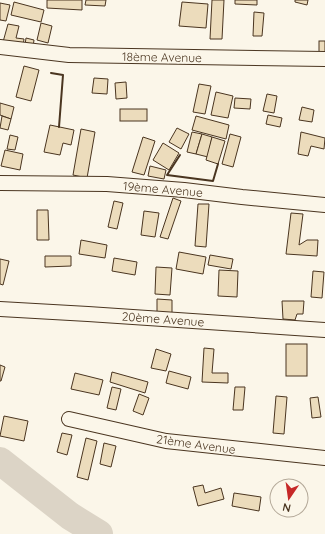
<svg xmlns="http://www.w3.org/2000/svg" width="325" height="534" font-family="Quicksand,sans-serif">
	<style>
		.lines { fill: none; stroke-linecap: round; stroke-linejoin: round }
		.river { stroke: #dcd4c6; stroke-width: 28 }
		.building { fill: #ecdcbc; stroke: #4a3520 }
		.minor-casing { stroke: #4a3520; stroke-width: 16 }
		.minor { stroke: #fbf6e9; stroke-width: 14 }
		.wall { stroke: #4a3520; stroke-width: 2 }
		.labels { text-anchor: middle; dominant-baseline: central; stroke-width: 3; stroke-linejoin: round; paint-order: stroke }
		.street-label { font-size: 12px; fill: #4a3520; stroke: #fbf6e9 }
	</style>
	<rect width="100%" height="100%" fill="#fbf6e9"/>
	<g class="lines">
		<polyline class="river" points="0,461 70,516 99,534"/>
	</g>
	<g class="building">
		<polygon points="47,0 82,0 82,10 47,8"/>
		<polygon points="86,0 106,0 105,6 85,5"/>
		<polygon points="212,0 224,0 222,39 210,39"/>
		<polygon points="235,0 257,0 257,5 235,4"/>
		<polygon points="295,0 308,0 307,5 295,2"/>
		<polygon points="14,2 44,10 41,22 11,15"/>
		<polygon points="182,2 208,4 206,28 179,26"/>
		<polygon points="0,3 10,5 6,21 0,20"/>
		<polygon points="254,12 264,13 262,36 253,36"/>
		<polygon points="41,23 52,26 48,43 37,40"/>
		<polygon points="8,24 19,26 16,38 24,39 23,46 3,42"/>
		<polygon points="26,38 34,40 33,47 25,45"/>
		<rect x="319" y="41" width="6" height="12"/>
		<polygon points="24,66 39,70 31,101 16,97"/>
		<polygon points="94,78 108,79 107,94 92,93"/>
		<polygon points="126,82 127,98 116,99 115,83"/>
		<polygon points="199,84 211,86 205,114 193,112"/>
		<polygon points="216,92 233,96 228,118 211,115"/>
		<polygon points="267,94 277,96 274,113 263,111"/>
		<polygon points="235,98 251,99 250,109 234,108"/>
		<polygon points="0,103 14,107 11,119 0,115"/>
		<polygon points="302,107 314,110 312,122 299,120"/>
		<rect x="120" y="109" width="27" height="12"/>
		<polygon points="268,115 282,118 280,127 266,124"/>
		<polygon points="2,116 11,119 8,130 0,128"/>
		<polygon points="196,116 229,125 226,139 192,130"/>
		<polygon points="50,125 74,130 71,145 63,143 60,155 44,152"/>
		<polygon points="177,128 189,134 181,149 169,142"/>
		<polygon points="81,129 95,132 87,178 73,175"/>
		<polygon points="192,132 202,134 196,154 187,152"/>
		<polygon points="301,132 325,138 324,149 311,146 308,156 298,154"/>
		<polygon points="202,134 212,137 208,157 196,154"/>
		<polygon points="230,134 241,137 233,167 222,164"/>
		<polygon points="10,135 18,137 15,150 7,149"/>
		<polygon points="143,137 155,141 144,175 132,172"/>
		<polygon points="212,137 225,141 218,164 206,160"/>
		<polygon points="163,143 179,153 169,170 153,160"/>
		<polygon points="5,150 23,154 20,170 1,166"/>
		<polygon points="150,166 166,170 164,179 148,176"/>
		<polygon points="173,198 181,201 168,239 160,237"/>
		<polygon points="114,201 123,203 117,229 108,227"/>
		<polygon points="198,204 209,204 206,247 195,246"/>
		<polygon points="37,210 48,210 49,240 37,240"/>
		<polygon points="144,211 159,213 155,237 141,235"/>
		<polygon points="291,213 303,214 299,245 307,240 318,240 317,256 286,254"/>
		<polygon points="81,240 107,245 105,258 79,254"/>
		<polygon points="179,252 206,257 203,274 176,269"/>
		<polygon points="210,255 233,259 231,269 208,265"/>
		<polygon points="45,256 71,256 71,266 45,267"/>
		<polygon points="114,258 137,262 135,275 112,271"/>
		<polygon points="0,259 9,261 3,285 0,284"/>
		<polygon points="156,267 172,268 170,295 155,294"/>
		<polygon points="219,270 238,271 237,297 218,296"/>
		<polygon points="313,271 324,272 322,298 311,297"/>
		<polygon points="157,299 172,300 172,313 157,313"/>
		<polygon points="282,301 304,301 303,314 297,314 295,320 283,319"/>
		<rect x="286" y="344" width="21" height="32"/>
		<polygon points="204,348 214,349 212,373 228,373 228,383 202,382"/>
		<polygon points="156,349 171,354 166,371 151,368"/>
		<polygon points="0,365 5,367 1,381 0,381"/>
		<polygon points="169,371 191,377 188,389 166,383"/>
		<polygon points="112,372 148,382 145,393 110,382"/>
		<polygon points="75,373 103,380 99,395 71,389"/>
		<polygon points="112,387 121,389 116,410 107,408"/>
		<polygon points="235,387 245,387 243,410 233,410"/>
		<polygon points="139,394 149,398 143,415 133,411"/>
		<polygon points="276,396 287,397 284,434 273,433"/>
		<polygon points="318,397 321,417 312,418 310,398"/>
		<polygon points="4,416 28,421 24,441 0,436"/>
		<polygon points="62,433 72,435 67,455 57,452"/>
		<polygon points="86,438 97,441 88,480 77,477"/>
		<polygon points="104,443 116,446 111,467 100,464"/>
		<polygon points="203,485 205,493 221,488 224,499 198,506 193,487"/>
		<polygon points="234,493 261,497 259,511 232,506"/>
	</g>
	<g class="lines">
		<g class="minor-casing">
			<g id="minor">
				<polyline points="0,47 69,55 325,59"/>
				<polyline points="0,183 107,184 184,190 242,197 325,205"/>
				<polyline points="0,309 88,314 325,330"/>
				<polyline points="69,419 166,441 325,458"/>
			</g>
		</g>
		<use href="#minor" class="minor"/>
		<g class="wall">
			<polyline points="51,73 63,75 59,127"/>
			<polyline points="180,155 167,175 213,181 218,164"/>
		</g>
	</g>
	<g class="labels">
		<g class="street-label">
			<text transform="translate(162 57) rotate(1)">18ème Avenue</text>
			<text transform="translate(163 189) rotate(5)">19ème Avenue</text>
			<text transform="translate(163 319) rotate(4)">20ème Avenue</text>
			<text transform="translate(196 444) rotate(8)">21ème Avenue</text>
		</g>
	</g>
	<g transform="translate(289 498) rotate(193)"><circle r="19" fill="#fbf6e9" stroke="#b4a999"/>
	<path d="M0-3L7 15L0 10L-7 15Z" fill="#c62828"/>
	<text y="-6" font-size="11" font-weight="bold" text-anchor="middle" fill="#4a3520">N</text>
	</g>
</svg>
